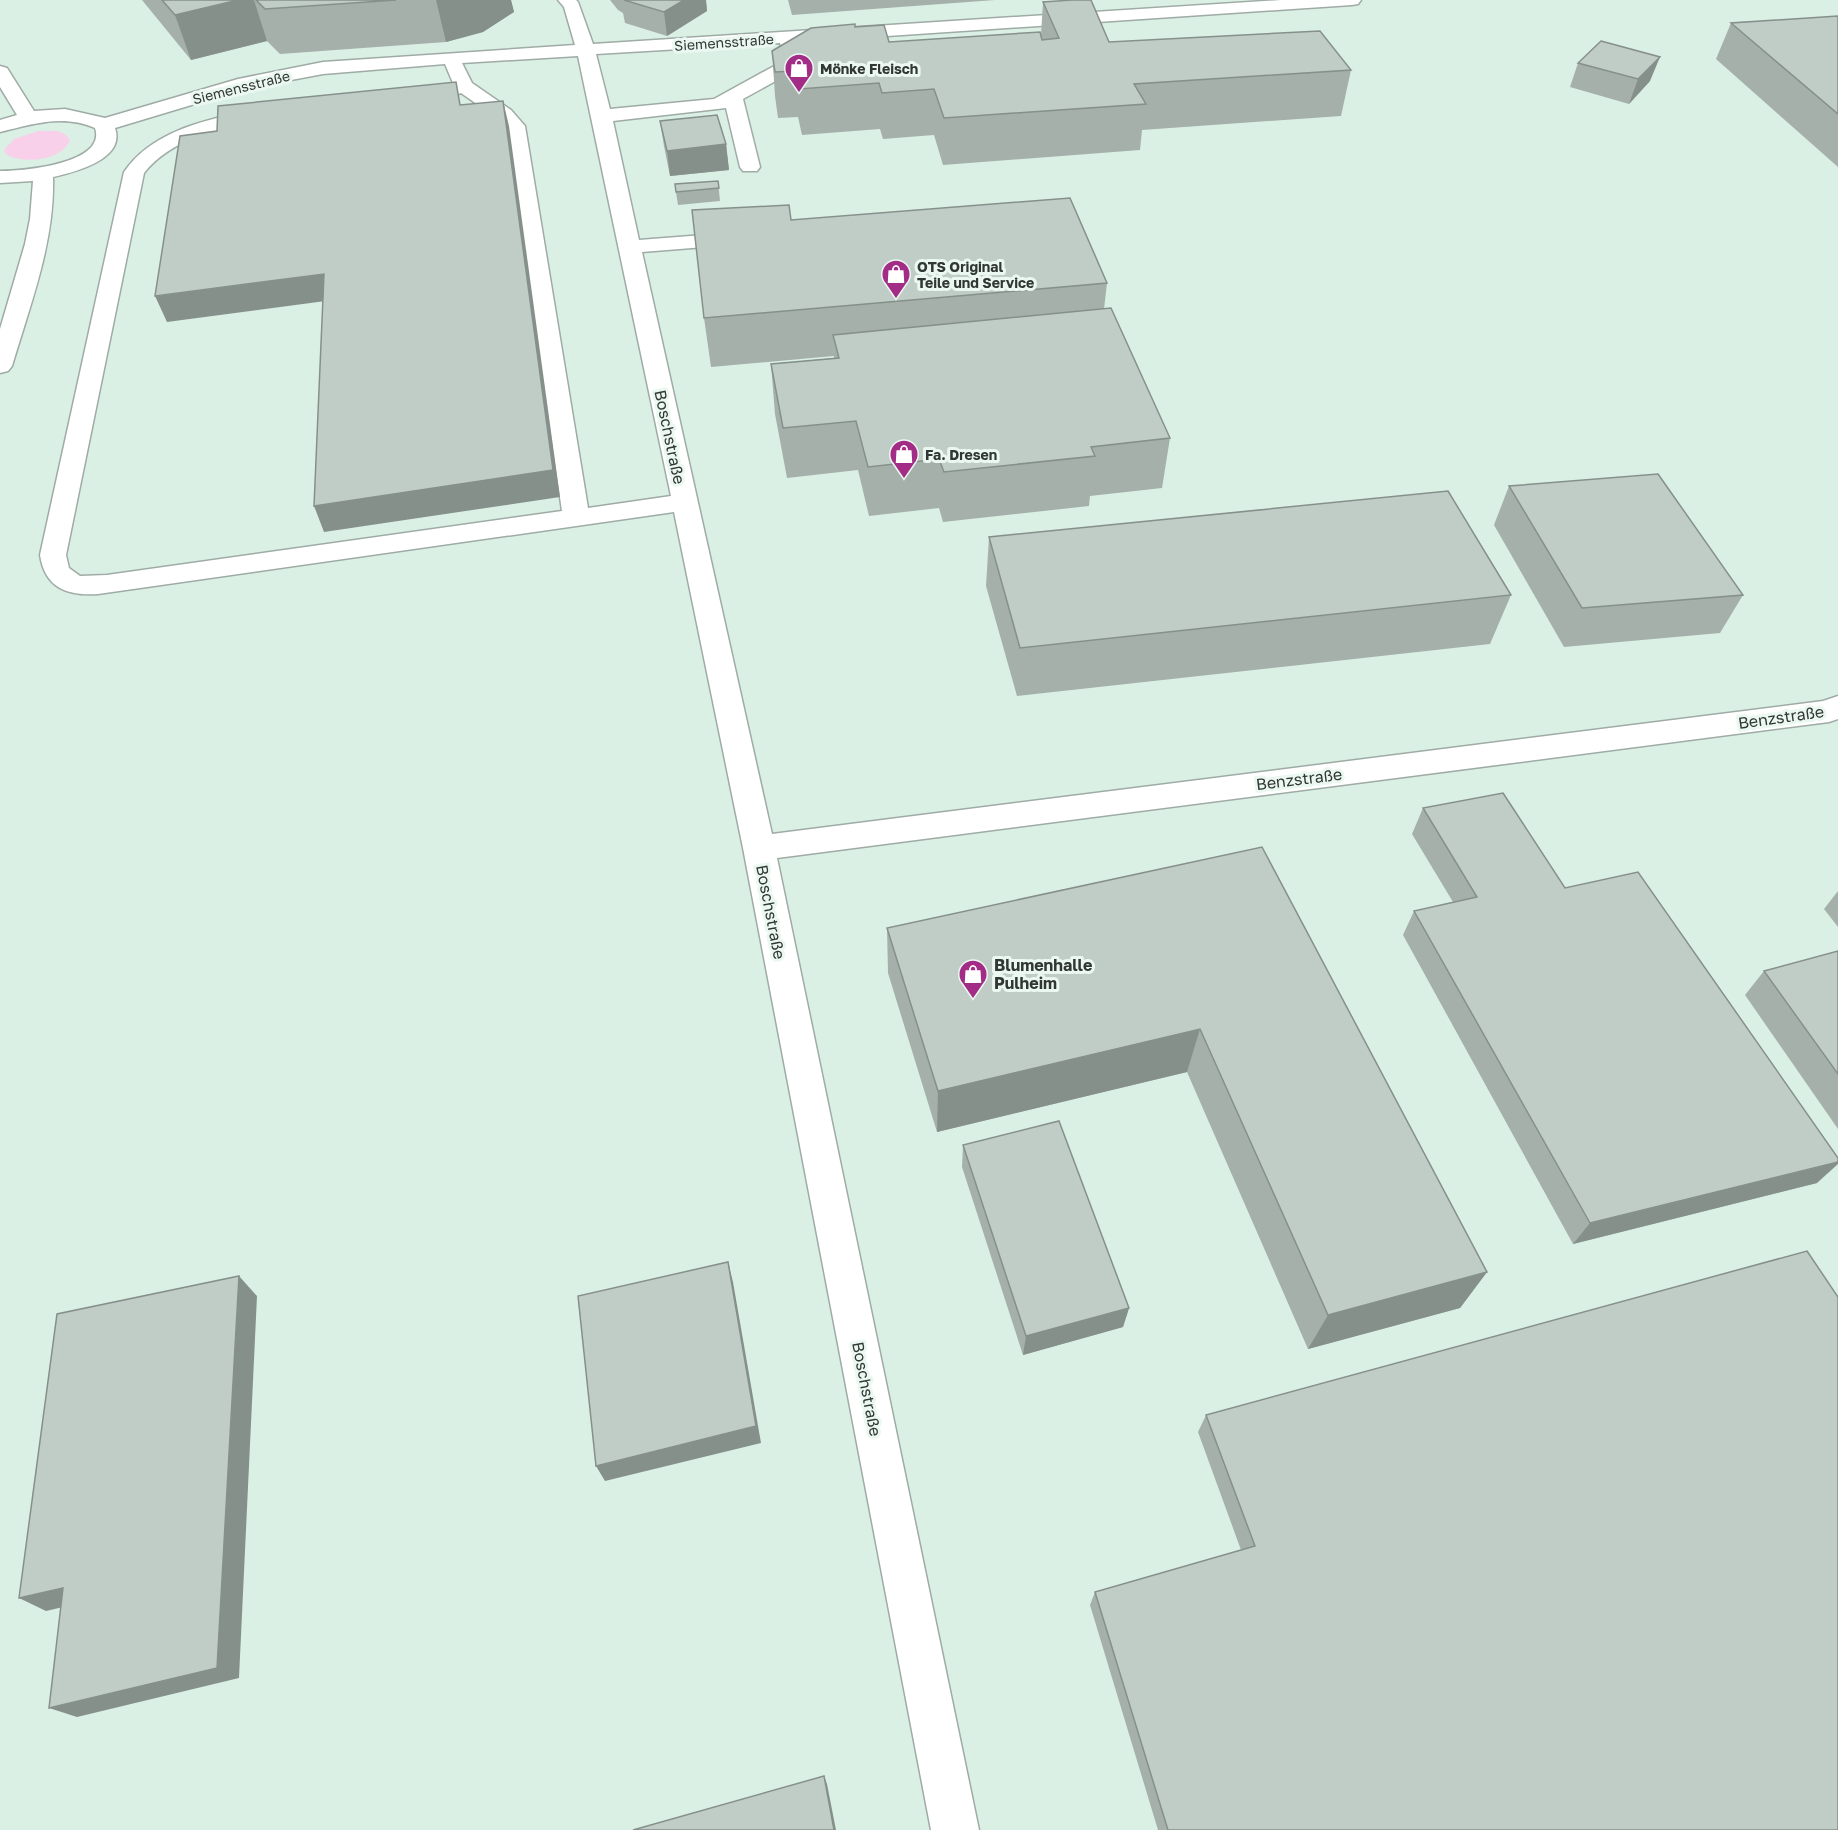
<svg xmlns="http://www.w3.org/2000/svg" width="1838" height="1830" font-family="'Golos Text',sans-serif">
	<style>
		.built { fill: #daf0e5 }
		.green { fill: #f9d0ea }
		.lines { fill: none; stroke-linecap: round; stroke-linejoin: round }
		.minor-casing { stroke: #9faba5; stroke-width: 3 }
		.minor { fill: #fff; fill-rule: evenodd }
		.wall { fill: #a5b0aa }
		.shaded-wall { fill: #86908b }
		.building { fill: #c0cdc6; stroke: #86908b; stroke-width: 1.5 }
		.labels { text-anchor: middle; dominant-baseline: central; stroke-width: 6; stroke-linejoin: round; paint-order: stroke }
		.far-street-label { font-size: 14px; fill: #313734; stroke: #ebf8f1 }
		.far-poi-label { font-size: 14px; font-weight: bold; fill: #313734; stroke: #ebf8f1; text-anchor: start }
		.street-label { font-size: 16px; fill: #313734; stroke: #ebf8f1 }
		.poi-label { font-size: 16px; font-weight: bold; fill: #313734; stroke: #ebf8f1; text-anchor: start }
	</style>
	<rect width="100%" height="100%" fill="#ebf8f1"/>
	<rect class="built" x="0" y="0" width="1838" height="1830"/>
	<path class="green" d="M38,131c11,0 26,-3 32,9 -8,21 -46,24 -63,15l-3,-5 10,-11z"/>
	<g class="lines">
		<g class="minor-casing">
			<path id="minor" d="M558,0h18l2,2 15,42 688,-44h80l-3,4 -6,1 -554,37 3,12 -11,19 -47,26 17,68 -3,4h-14l-3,-4 -14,-59 -113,13 26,119 103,-8 8,1 3,5 -3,5 -8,1 -100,8 130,582 1051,-133 15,-5v23l-9,3 -1052,136 202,972h-48l-188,-982 -69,-336 -576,82c-31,2 -53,-6 -58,-39l84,-383c30,-44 88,-53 136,-64l7,2 3,4 -3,4c-43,11 -94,18 -123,55l-78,382 3,13 11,8 27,-1 455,-64 -56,-384 -9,-9 -36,-25c-17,7 -33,15 -52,10l-2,-4 2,-4 22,-3 22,-9 -8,-19 -122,10 -75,14 -133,40c11,31 -40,44 -62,49 2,65 -23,128 -41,189l-4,5 -8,2v-44l25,-85 5,-25 3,-38 -33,2v-12c22,0 107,-7 95,-43 -32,-14 -62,-4 -95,4v-12l17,-5 -17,-28v-21l7,2 27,43 31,-2 40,9 133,-39 85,-17 252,-17 -11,-38zM780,43l3,11 -7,11 -62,34 -104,10 -14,-55zM578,56l93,440 -83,12 -63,-382 -14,-16 -39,-27 -10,-20z"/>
		</g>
		<use href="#minor" class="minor"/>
	</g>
	<g class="wall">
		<polygon points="142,0 511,0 514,12 483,32 446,42 280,54 267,41 191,60"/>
		<polygon points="610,0 706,0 707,11 667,36 625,23 623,13 618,10"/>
		<polygon points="788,0 995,0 792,15"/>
		<polygon points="1043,2 1109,42 1351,70 1341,116 1142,130 1140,150 943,165 934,135 883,139 880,129 802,135 798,117 778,118 775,96 772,51 856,27 889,42 1041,35"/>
		<polygon points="1838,16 1838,167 1716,59 1731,23"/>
		<polygon points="1578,63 1650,81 1629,104 1570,87"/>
		<polygon points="660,121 726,144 729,170 670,176 664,146"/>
		<polygon points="718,181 720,201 678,205 676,192"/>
		<polygon points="791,220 1107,283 1104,309 1170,438 1162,488 1090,496 1089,506 943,522 939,508 869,516 858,470 787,478 775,414 771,364 834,358 834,356 711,367 704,318"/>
		<polygon points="1509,486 1743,595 1720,633 1564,647 1494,525"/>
		<polygon points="989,537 1511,595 1490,644 1017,696 986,586"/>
		<polygon points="1423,808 1565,888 1817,1183 1573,1244 1403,935 1414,911 1453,902 1412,834"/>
		<polygon points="1262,847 1487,1272 1460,1308 1308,1349 1187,1072 937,1132 888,973 887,928"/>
		<polygon points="1838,891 1838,927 1824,909"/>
		<polygon points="1838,951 1838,1129 1745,995 1764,971"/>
		<polygon points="963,1145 1129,1308 1123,1327 1023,1355 962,1167"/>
		<polygon points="1206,1415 1838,1830 1158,1830 1090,1605 1095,1592 1241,1550 1198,1432"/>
	</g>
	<g class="shaded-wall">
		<polygon points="238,0 254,0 267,41 191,60 175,15"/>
		<polygon points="436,0 511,0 514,12 483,32 446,42"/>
		<polygon points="684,0 706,0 707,11 667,36 664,12"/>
		<polygon points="1660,57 1650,81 1629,104 1638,79"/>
		<polygon points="503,101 509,126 560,497 324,532 314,506"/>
		<polygon points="726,144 729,170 670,176 667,151"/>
		<polygon points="324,274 333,300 167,322 155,296"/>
		<polygon points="1200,1029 1187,1072 937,1132 938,1091"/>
		<polygon points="1838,1162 1838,1164 1817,1183 1573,1244 1590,1223"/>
		<polygon points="728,1262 733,1282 761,1443 605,1481 596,1466"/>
		<polygon points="1487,1272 1460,1308 1308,1349 1328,1315"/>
		<polygon points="239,1276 257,1296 239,1678 77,1717 49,1708"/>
		<polygon points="1129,1308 1123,1327 1023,1355 1026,1336"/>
		<polygon points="63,1588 89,1601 46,1611 19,1598"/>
		<polygon points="824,1776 827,1784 836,1830 834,1830"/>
	</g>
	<g class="building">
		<polygon points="162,0 238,0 175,15"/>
		<polygon points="256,0 396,0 265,9"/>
		<polygon points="624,0 684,0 664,12"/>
		<polygon points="1072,0 1091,0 1109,42 1320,31 1351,70 1134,84 1146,104 944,118 934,89 882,93 879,83 799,89 795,71 775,72 772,51 811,28 855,24 855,27 884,25 889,42 1040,32 1042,40 1059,38 1043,2"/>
		<polygon points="1838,16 1838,114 1731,23"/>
		<polygon points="1601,41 1660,57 1638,79 1578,63"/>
		<polygon points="456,82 460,105 503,101 553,470 314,506 324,274 155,296 180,136 217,131 218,106"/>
		<polygon points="717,115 726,144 667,151 660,121"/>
		<polygon points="718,181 719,188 676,192 675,184"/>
		<polygon points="1070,198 1107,283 704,318 692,210 789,205 791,220"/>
		<polygon points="1111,308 1170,438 1091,447 1095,456 944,472 939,459 868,467 856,421 783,428 771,364 839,358 833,335"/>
		<polygon points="1658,474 1743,595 1582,608 1509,486"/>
		<polygon points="1448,491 1511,595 1020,648 989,537"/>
		<polygon points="1503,793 1565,888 1638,872 1838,1158 1838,1162 1590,1223 1414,911 1477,897 1423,808"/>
		<polygon points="1262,847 1487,1272 1328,1315 1200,1029 938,1091 887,928"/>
		<polygon points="1838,951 1838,1074 1764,971"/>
		<polygon points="1059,1121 1129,1308 1026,1336 963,1145"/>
		<polygon points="1807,1251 1838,1297 1838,1830 1168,1830 1095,1592 1255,1546 1206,1415"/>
		<polygon points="728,1262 756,1426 596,1466 578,1296"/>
		<polygon points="239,1276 217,1668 49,1708 63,1588 19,1598 57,1314"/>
		<polygon points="824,1776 834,1830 633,1830"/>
	</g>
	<defs>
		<g id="shop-pin" transform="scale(1.5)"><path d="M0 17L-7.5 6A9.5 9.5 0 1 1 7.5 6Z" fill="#a32d86" stroke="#ebf8f1"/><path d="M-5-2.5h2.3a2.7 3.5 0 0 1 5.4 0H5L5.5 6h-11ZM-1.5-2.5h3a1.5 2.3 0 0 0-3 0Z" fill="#fff"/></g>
	</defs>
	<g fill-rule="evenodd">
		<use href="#shop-pin" x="799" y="68"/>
		<use href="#shop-pin" x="896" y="274"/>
		<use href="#shop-pin" x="904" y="454"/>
		<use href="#shop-pin" x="973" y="974"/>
	</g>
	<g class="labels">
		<g class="far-street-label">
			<text transform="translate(724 42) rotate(-4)">Siemensstraße</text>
			<text transform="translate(241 87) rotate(-14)">Siemensstraße</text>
		</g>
		<g class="far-poi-label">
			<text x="820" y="68">Mönke Fleisch</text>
			<text x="917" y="266">OTS Original<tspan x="917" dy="16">Teile und Service</tspan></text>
			<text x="925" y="454">Fa. Dresen</text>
		</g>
		<g class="street-label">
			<text transform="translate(670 437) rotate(78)">Boschstraße</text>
			<text transform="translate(1781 717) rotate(-8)">Benzstraße</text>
			<text transform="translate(1299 779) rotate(-7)">Benzstraße</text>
			<text transform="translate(771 912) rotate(79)">Boschstraße</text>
			<text transform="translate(867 1389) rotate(79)">Boschstraße</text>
		</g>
		<g class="poi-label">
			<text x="994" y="965">Blumenhalle<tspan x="994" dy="18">Pulheim</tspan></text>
		</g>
	</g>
</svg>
